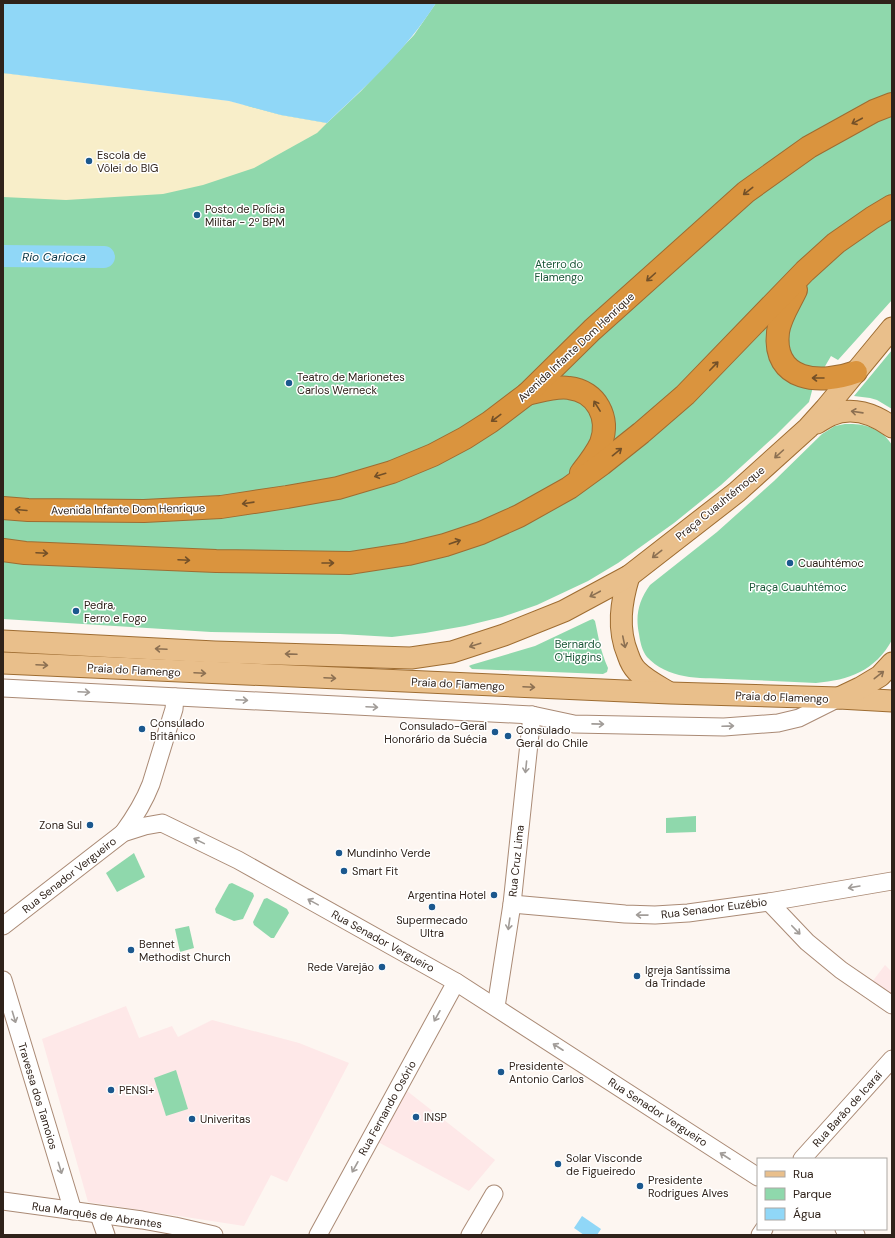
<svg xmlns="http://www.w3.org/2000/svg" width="895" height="1238" font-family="'DM Sans',sans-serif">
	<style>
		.education { fill: #fee8e8 }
		.green { fill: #8fd8ac }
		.sand { fill: #f8eec9 }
		.water { fill: #90d7f7 }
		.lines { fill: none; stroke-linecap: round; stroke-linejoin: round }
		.river { stroke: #90d7f7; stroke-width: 22 }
		.minor-casing { stroke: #aa8a75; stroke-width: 19 }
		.major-casing { stroke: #9e6c31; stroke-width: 23 }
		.highway-casing { stroke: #9e6c31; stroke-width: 24 }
		.minor { stroke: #fff; stroke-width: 17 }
		.major { stroke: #e9bf8b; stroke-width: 21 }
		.highway { stroke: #da943e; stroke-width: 22 }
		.oneway { stroke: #735028 }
		.oneway2 { stroke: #8c7052 }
		.oneway3 { stroke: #a19c98 }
		.poi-dot { fill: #1b588e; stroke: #fff; stroke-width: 1.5 }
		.labels { text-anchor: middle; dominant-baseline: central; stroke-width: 3; stroke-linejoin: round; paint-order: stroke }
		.poi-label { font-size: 11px; fill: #2f221a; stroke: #fff; text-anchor: start }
		.park-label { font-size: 11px; fill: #1a5637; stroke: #fff }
		.street-label { font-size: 11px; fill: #2f221a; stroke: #fff }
		.water-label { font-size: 12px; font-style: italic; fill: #093445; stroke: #fff }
	</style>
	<rect width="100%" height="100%" fill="#fdf6f1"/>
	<g class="education">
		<polygon points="885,965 892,972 892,999 872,982"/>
		<polygon points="126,1006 139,1038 172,1026 178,1037 212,1020 299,1043 349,1063 287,1182 271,1175 244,1226 88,1202 42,1039"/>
		<polygon points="407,1091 495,1160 469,1191 378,1142"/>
	</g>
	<g class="green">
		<polygon points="436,3 892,3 892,300 838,360 831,356 813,387 809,402 776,435 721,485 674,523 618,563 588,581 537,605 502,617 465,626 425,633 392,637 340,634 211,632 3,619 3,73 250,106 281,115 327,123 361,91 414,35"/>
		<polygon points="892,350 892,409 877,400 870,398 854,396"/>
		<path d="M845,424c19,-1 37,4 47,21v195c-17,31 -43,40 -76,43 -29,-1 -59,-3 -89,-4 -14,-1 -29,0 -43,-3 -13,-2 -28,-9 -37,-19 -5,-6 -7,-16 -8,-23 -4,-19 0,-34 11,-49l67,-53 57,-51 48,-47 13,-8z"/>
		<path d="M593,619l2,2c4,18 5,29 13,47l-1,4 -4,2 -131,-5 -3,-3 2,-1 64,-19 55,-26z"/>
		<polygon points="696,816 696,832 666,833 666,818"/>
		<polygon points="134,853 145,877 117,892 106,873"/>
		<polygon points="232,883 253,893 254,896 243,919 234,921 216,913 215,909 229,884"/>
		<polygon points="267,898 287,909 289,913 274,938 271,938 254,925 253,922 264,899"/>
		<polygon points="189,926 194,948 180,952 175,929"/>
		<polygon points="176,1070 188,1109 166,1116 154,1078"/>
	</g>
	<polygon class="sand" points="3,73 230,101 281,115 327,123 317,133 254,168 203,185 163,194 66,200 3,197"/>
	<g class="water">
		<path d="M3,3h433c-29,46 -70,83 -109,120l-46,-8 -52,-14 -226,-28z"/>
		<polygon points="582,1216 601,1229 597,1235 584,1235 574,1228"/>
	</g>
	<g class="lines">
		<polyline class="river" points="3,256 104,257"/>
		<g class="minor-casing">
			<g id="minor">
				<polyline points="3,688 532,715 574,724 724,727 778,723 799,718 839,698"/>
				<path d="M123,833c11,-15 21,-31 28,-49l23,-75 1,-12"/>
				<polyline points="769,902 807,942 841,970 892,1005"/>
				<polyline points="512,904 625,914 655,915 688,913 769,902 892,881"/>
				<polyline points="3,926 123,833 145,826 162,823 238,860 456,982 758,1177"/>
				<polyline points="3,980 73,1211"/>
				<polyline points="496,1007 512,904 532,715"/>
				<polyline points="802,1159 892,1059"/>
				<polyline points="3,1201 142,1220 175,1226 214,1235"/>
				<polyline points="99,1215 106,1235"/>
				<polyline points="844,1229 856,1235"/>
				<polyline points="318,1235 456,982"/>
				<polyline points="470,1235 494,1194"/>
				<polyline points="760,1235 764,1229"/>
			</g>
		</g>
		<g class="major-casing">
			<g id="major">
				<path d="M817,423c5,-3 9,-6 14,-8 21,-9 43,-1 61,12"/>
				<path d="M629,576c-8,26 -12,53 -1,79 2,6 5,12 9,16 9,9 21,15 31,21"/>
				<polyline points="3,641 215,652 411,658 452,652 504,635 564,611 629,576 737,492 808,428 826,408 892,328"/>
				<polyline points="3,663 670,693 839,698 892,701"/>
				<polyline points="839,698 860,688 880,676 892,663"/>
			</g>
		</g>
		<g class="highway-casing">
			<g id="highway">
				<path d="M796,290c-6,13 -16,27 -18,42 -6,50 43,53 78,40"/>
				<path d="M527,394c14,-3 29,-8 42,-6 28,3 41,30 32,55 -5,11 -13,21 -20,30"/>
				<polyline points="3,508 28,510 144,511 221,507 287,497 338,488 392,472 433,455 465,438 490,422 527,394 592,330 746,192 809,147 874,111 892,104"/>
				<polyline points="3,550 25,553 216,561 350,563 408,554 445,545 481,533 519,516 569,488 602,464 641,433 685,395 805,271 836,243 872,218 892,206"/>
			</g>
		</g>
		<use href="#minor" class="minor"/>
		<use href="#major" class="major"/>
		<use href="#highway" class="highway"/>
	</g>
	<defs><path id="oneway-shaft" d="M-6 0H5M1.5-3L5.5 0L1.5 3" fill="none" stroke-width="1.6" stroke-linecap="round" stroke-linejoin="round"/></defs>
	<g class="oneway">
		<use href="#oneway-shaft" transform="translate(857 121) rotate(152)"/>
		<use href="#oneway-shaft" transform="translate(748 191) rotate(142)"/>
		<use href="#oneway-shaft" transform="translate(651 277) rotate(138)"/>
		<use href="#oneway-shaft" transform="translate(714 366) rotate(-46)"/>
		<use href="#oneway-shaft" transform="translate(818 378) rotate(-180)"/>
		<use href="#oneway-shaft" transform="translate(597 406) rotate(-122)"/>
		<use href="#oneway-shaft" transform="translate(496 418) rotate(143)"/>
		<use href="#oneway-shaft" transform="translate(617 452) rotate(-39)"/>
		<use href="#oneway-shaft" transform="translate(380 475) rotate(163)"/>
		<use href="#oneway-shaft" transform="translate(248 503) rotate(172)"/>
		<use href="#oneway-shaft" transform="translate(21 510) rotate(-175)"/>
		<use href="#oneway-shaft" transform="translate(455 542) rotate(-19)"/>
		<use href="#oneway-shaft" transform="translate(42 553) rotate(3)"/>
		<use href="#oneway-shaft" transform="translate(184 560) rotate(3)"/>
		<use href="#oneway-shaft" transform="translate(328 563)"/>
	</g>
	<g class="oneway2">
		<use href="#oneway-shaft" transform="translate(857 412) rotate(-172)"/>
		<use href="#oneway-shaft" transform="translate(779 454) rotate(138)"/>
		<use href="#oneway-shaft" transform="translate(657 554) rotate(142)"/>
		<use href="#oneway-shaft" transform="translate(595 594) rotate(152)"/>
		<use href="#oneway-shaft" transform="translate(624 642) rotate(78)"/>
		<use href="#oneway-shaft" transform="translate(475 645) rotate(162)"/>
		<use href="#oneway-shaft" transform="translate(161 649) rotate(-177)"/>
		<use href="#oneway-shaft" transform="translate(291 654) rotate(-178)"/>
		<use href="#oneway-shaft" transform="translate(42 665) rotate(3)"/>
		<use href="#oneway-shaft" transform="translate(200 673) rotate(3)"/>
		<use href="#oneway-shaft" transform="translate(879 675) rotate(-38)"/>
		<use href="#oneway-shaft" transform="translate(330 678) rotate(3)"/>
		<use href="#oneway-shaft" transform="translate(529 687) rotate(3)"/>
	</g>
	<g class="oneway3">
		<use href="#oneway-shaft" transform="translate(84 692) rotate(3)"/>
		<use href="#oneway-shaft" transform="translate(242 700) rotate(3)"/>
		<use href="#oneway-shaft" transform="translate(372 707) rotate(3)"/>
		<use href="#oneway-shaft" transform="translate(598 724) rotate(1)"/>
		<use href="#oneway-shaft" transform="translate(728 726) rotate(-2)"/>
		<use href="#oneway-shaft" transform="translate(526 767) rotate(96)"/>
		<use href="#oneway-shaft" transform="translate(199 841) rotate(-154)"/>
		<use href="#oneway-shaft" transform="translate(854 887) rotate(170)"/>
		<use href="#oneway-shaft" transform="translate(313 902) rotate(-151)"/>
		<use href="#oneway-shaft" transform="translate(642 915) rotate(-179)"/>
		<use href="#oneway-shaft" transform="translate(509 924) rotate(98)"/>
		<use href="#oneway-shaft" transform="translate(796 930) rotate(46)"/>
		<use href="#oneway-shaft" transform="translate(437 1016) rotate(119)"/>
		<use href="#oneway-shaft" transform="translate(14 1017) rotate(73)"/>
		<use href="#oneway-shaft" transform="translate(558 1047) rotate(-147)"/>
		<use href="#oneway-shaft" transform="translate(725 1156) rotate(-147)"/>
		<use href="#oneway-shaft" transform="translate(355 1167) rotate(119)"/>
		<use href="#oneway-shaft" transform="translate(60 1168) rotate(73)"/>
	</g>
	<g class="poi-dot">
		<circle cx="89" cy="161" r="4"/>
		<circle cx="197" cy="215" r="4"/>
		<circle cx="289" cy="383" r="4"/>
		<circle cx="790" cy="563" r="4"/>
		<circle cx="76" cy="611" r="4"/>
		<circle cx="142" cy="729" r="4"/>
		<circle cx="495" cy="732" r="4"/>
		<circle cx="508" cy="736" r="4"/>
		<circle cx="90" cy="825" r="4"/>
		<circle cx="339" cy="853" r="4"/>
		<circle cx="344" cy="871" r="4"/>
		<circle cx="494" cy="895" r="4"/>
		<circle cx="432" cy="907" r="4"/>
		<circle cx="131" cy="950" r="4"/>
		<circle cx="382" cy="967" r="4"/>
		<circle cx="637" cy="976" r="4"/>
		<circle cx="501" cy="1072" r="4"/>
		<circle cx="111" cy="1090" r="4"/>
		<circle cx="416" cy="1117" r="4"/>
		<circle cx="192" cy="1119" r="4"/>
		<circle cx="558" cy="1164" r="4"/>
		<circle cx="640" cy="1186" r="4"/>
	</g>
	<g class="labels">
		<g class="poi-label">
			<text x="97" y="155">Escola de<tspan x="97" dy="13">Vôlei do BIG</tspan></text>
			<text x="205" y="209">Posto de Polícia<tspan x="205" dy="13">Militar - 2º BPM</tspan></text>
			<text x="297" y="377">Teatro de Marionetes<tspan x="297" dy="13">Carlos Werneck</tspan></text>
			<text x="798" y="563">Cuauhtémoc</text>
			<text x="84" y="605">Pedra,<tspan x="84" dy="13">Ferro e Fogo</tspan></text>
			<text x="150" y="723">Consulado<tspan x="150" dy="13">Britânico</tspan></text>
			<text x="487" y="726" text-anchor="end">Consulado-Geral<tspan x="487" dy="13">Honorário da Suécia</tspan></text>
			<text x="516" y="730">Consulado<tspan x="516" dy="13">Geral do Chile</tspan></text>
			<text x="82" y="825" text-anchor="end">Zona Sul</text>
			<text x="347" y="853">Mundinho Verde</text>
			<text x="352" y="871">Smart Fit</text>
			<text x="486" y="895" text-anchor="end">Argentina Hotel</text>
			<text x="432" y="920" text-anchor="middle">Supermecado<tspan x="432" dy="13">Ultra</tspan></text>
			<text x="139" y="944">Bennet<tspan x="139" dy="13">Methodist Church</tspan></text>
			<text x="374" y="967" text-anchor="end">Rede Varejão</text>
			<text x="645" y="970">Igreja Santíssima<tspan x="645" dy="13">da Trindade</tspan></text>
			<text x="509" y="1066">Presidente<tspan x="509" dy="13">Antonio Carlos</tspan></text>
			<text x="119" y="1090">PENSI+</text>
			<text x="424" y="1117">INSP</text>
			<text x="200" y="1119">Univeritas</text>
			<text x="566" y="1158">Solar Visconde<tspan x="566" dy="13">de Figueiredo</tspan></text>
			<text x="648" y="1180">Presidente<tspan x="648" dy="13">Rodrigues Alves</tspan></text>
		</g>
		<g class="park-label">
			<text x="559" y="264">Aterro do<tspan x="559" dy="13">Flamengo</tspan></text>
			<text x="798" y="587">Praça Cuauhtémoc</text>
			<text x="578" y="644">Bernardo<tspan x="578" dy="13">O'Higgins</tspan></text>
		</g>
		<g class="street-label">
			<text transform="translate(576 347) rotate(-43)">Avenida Infante Dom Henrique</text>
			<text transform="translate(720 503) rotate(-39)">Praça Cuauhtémoque</text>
			<text transform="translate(128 509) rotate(-1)">Avenida Infante Dom Henrique</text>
			<text transform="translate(134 670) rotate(3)">Praia do Flamengo</text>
			<text transform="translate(458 684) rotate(3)">Praia do Flamengo</text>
			<text transform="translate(782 697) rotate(2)">Praia do Flamengo</text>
			<text transform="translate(516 861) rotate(-84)">Rua Cruz Lima</text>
			<text transform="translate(69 875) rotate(-38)">Rua Senador Vergueiro</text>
			<text transform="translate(714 908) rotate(-7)">Rua Senador Euzébio</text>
			<text transform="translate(383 941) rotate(29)">Rua Senador Vergueiro</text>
			<text transform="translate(38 1096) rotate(73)">Travessa dos Tamoios</text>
			<text transform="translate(387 1108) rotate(-61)">Rua Fernando Osório</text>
			<text transform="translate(847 1109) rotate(-48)">Rua Barão de Icaraí</text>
			<text transform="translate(658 1112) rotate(33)">Rua Senador Vergueiro</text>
			<text transform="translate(97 1215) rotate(8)">Rua Marquês de Abrantes</text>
		</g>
		<g class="water-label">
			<text x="54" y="257">Rio Carioca</text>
		</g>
	</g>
	<rect width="895" height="1238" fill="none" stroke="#2f221a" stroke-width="8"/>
	<rect x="757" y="1158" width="130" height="72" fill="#ffffff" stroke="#aca7a3"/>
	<rect x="765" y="1171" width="20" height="6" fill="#e9bf8b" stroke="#aca7a3"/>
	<text x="793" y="1178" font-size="12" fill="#2f221a">Rua</text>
	<rect x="765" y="1188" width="20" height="12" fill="#8fd8ac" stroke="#aca7a3"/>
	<text x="793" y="1198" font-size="12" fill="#2f221a">Parque</text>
	<rect x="765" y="1208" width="20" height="12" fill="#90d7f7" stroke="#aca7a3"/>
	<text x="793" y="1218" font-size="12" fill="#2f221a">Água</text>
</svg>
